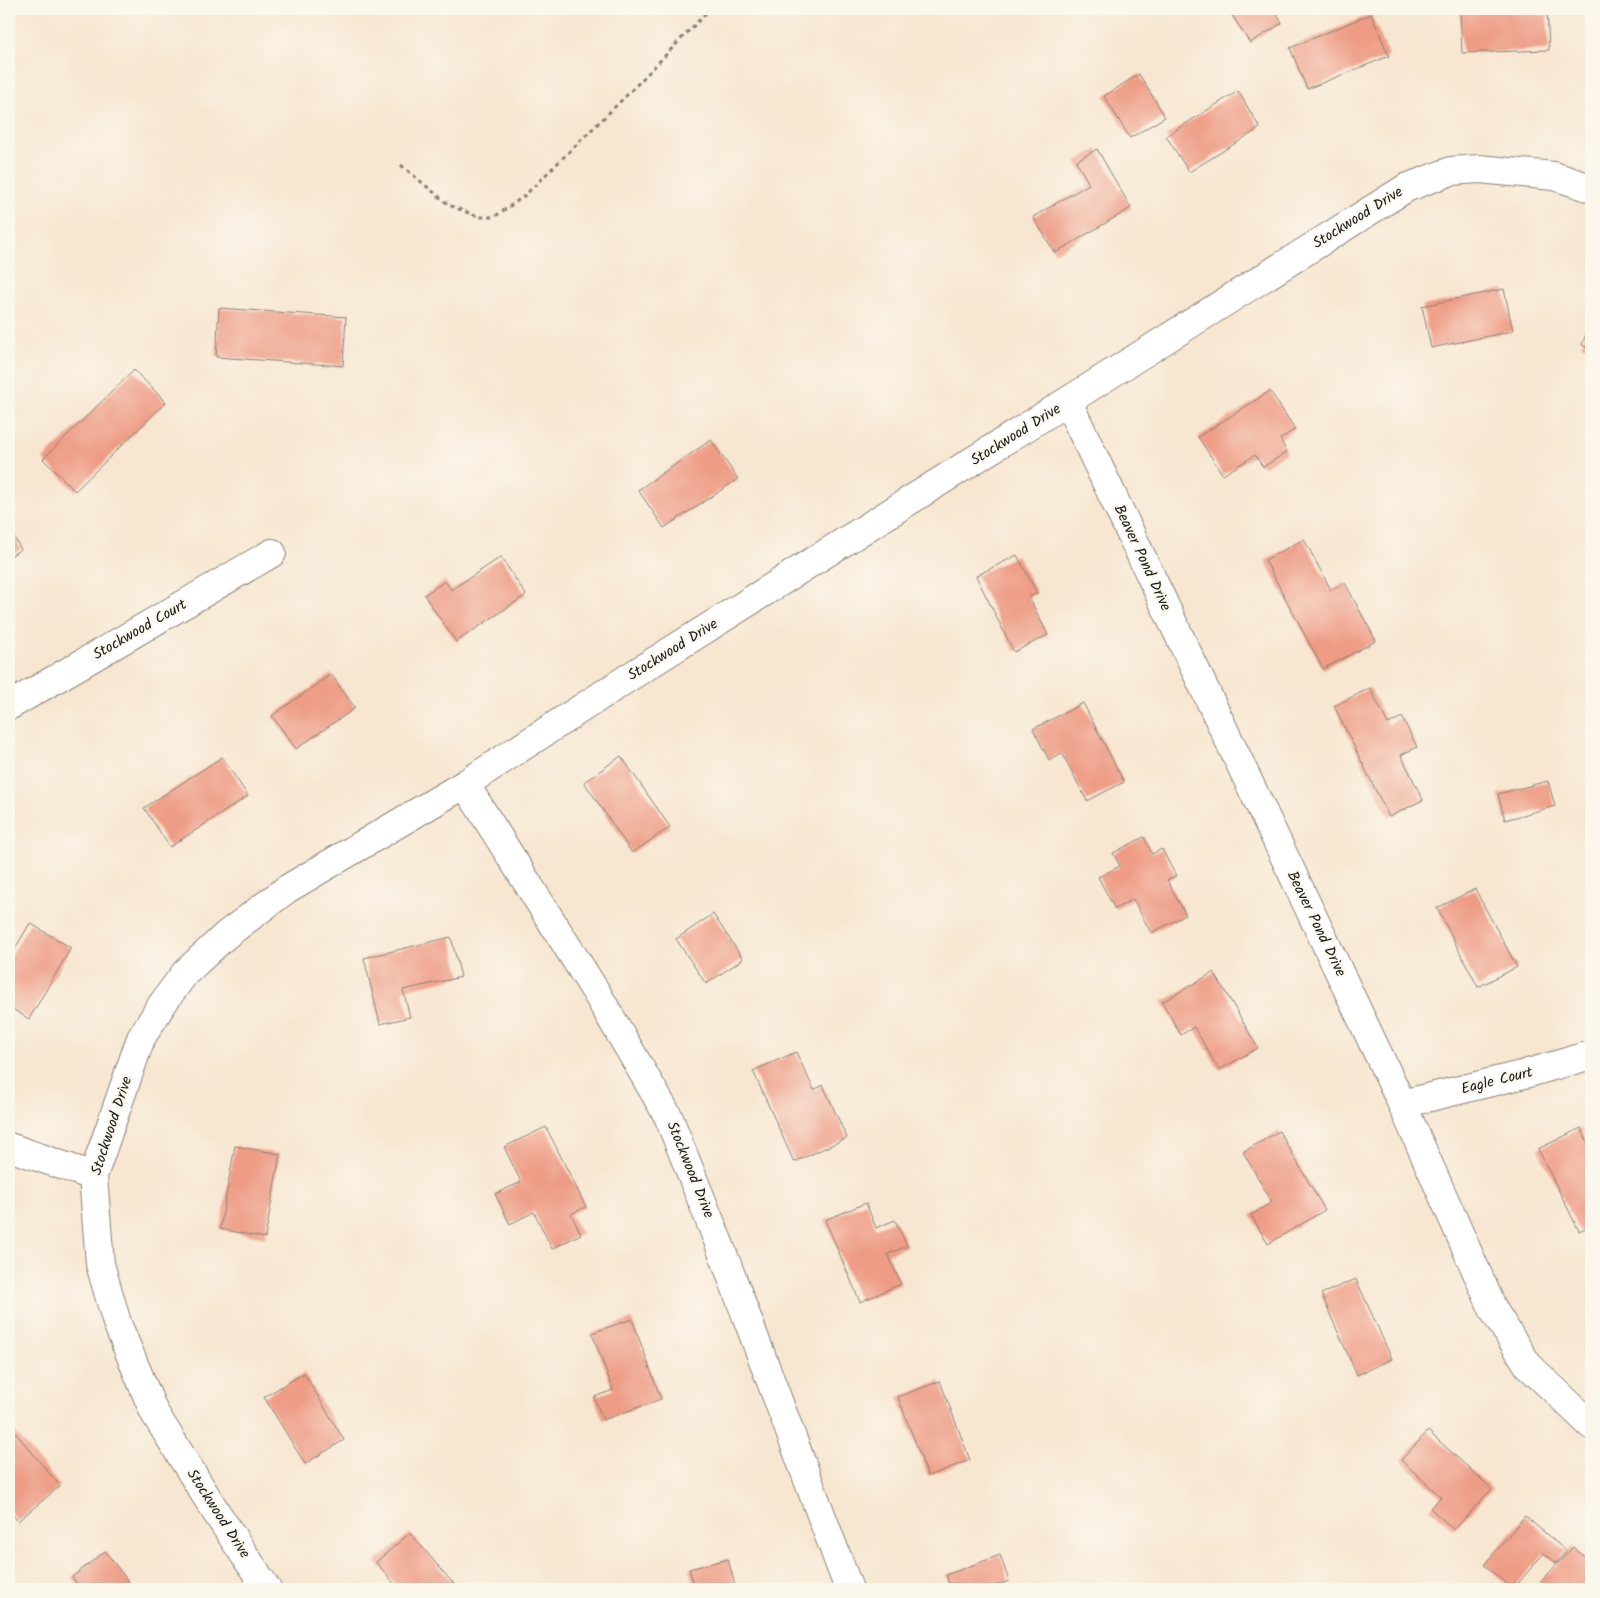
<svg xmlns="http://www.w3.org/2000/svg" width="1600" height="1598" font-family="Kalam,sans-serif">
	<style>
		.building { fill: #ee9c85 }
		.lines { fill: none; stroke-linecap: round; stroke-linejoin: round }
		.street-casing { stroke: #8a8176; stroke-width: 30 }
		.path { stroke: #8a8176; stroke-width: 3; stroke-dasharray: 4 4; stroke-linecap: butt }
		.street { stroke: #fff; stroke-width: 28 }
		.labels { text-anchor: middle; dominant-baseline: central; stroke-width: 4; stroke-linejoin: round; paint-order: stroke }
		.street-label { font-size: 15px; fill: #1c1c1c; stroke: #fbf7ec }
	</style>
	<rect width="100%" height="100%" fill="#fbf7ec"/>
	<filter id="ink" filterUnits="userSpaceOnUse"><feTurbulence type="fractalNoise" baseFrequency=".02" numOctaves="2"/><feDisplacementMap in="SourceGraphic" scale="10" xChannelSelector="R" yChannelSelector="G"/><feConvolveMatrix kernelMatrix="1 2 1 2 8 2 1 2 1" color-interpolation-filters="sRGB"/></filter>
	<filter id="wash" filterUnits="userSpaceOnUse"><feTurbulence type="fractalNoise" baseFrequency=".0096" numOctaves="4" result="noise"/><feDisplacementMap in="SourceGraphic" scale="20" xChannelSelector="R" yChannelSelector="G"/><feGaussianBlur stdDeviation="1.12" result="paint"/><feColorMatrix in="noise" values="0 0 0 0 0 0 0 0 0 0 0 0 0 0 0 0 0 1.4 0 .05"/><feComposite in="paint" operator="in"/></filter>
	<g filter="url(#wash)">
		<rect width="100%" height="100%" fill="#f7e6d0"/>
		<g id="blocks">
			<g class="building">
				<polygon points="1236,9 1274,9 1282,23 1250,43 1230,12"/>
				<polygon points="1507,9 1547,9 1549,50 1462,53 1460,10"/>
				<polygon points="1371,14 1389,56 1307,89 1290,48"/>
				<polygon points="1139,74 1165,117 1130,138 1104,96"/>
				<polygon points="1238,91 1260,128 1189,172 1166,136"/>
				<polygon points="1097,149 1131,208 1055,253 1033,217 1089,184 1076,161"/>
				<polygon points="1504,289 1513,331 1431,348 1422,306"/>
				<polygon points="219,308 346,317 343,366 216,357"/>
				<polygon points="1591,321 1591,349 1582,345"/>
				<polygon points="134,370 166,402 75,491 43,459"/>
				<polygon points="1270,391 1295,429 1280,439 1287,452 1263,467 1255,455 1223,475 1198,437"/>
				<polygon points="711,440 738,479 664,528 638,490"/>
				<polygon points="9,529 21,549 9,557"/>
				<polygon points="1304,539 1331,590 1345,583 1376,641 1323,669 1265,560"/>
				<polygon points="1017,555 1037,593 1029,597 1048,635 1014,652 976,576"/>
				<polygon points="501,557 526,595 456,642 424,595 445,581 451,590"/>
				<polygon points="331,674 355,708 296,749 272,716"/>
				<polygon points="1370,688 1388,724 1402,717 1417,747 1401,755 1423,800 1389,817 1334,706"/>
				<polygon points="1083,703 1124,782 1087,801 1062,753 1049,760 1033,729"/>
				<polygon points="621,756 670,827 632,853 584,782"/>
				<polygon points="222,757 248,796 170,847 144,808"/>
				<polygon points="1548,781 1555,806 1505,820 1498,794"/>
				<polygon points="1144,837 1152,854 1162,849 1176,876 1167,880 1186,915 1151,933 1133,899 1115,909 1098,877 1120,866 1113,853"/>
				<polygon points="1475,889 1517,967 1478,987 1437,908"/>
				<polygon points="713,914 743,959 706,984 676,939"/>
				<polygon points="30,923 71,948 29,1019 9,1007 9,959"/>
				<polygon points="451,937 461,977 403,990 410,1017 380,1024 364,958"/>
				<polygon points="1214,972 1258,1048 1219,1070 1194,1027 1181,1035 1162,1002"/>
				<polygon points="796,1052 814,1090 823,1085 847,1138 794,1162 753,1071"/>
				<polygon points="546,1127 586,1207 571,1214 581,1234 552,1249 534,1212 510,1224 495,1194 521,1182 504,1147"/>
				<polygon points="1581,1128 1591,1149 1591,1225 1579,1231 1538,1149"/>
				<polygon points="1279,1131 1325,1210 1268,1244 1251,1215 1272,1202 1243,1152"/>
				<polygon points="235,1146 280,1154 265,1238 220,1229"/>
				<polygon points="866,1203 876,1228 895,1220 907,1246 888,1254 901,1284 860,1302 825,1220"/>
				<polygon points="1356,1279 1392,1359 1357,1375 1321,1294"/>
				<polygon points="632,1319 661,1399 603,1420 594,1397 613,1390 592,1333"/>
				<polygon points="304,1373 344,1440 305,1464 264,1397"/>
				<polygon points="940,1381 970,1460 928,1476 898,1397"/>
				<polygon points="9,1425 60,1486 18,1521 9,1511"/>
				<polygon points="1428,1431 1492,1489 1454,1530 1430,1508 1441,1497 1401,1460"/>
				<polygon points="1525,1516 1566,1551 1556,1563 1544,1553 1513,1589 1484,1565"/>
				<polygon points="410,1533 458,1589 399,1589 376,1562"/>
				<polygon points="1573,1547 1591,1563 1591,1589 1534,1589"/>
				<polygon points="105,1551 134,1589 81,1589 72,1577"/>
				<polygon points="1000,1555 1009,1581 995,1586 996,1589 951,1589 946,1575"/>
				<polygon points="728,1559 736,1589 695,1589 689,1569"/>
			</g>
		</g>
	</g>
	<g filter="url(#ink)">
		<use href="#blocks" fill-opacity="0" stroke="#8a8176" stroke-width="1"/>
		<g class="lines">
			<g class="street-casing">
				<g id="street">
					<polyline points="1068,402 1402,1104 1494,1311 1528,1365 1591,1425"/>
					<polyline points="9,706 272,553"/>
					<polyline points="465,784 596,992 668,1116 720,1246 849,1589"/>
					<polyline points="1402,1104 1525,1074 1591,1055"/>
					<polyline points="9,1147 93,1176"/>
					<polyline points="267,1589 216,1512 154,1412 117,1323 100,1264 93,1176 141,1038 163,1003 185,973 226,935 287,889 465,784 631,676 1406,188 1451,171 1479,169 1554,176 1591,188"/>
				</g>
			</g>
			<polyline class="path" points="401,165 449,205 479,217 494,217 523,197 626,96 710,9"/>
			<use href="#street" class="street"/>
		</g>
	</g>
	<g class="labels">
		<g class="street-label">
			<text transform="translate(1358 218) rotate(-32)">Stockwood Drive</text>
			<text transform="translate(1016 435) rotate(-32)">Stockwood Drive</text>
			<text transform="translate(1142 558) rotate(65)">Beaver Pond Drive</text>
			<text transform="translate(140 630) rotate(-30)">Stockwood Court</text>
			<text transform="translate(673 650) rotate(-32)">Stockwood Drive</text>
			<text transform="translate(1316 924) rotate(64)">Beaver Pond Drive</text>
			<text transform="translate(1497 1081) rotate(-14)">Eagle Court</text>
			<text transform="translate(112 1126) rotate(-72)">Stockwood Drive</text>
			<text transform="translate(690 1170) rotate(68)">Stockwood Drive</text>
			<text transform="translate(218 1514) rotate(57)">Stockwood Drive</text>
		</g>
	</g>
	<rect width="1600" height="1598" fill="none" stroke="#fbf7ec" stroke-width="30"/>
</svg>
